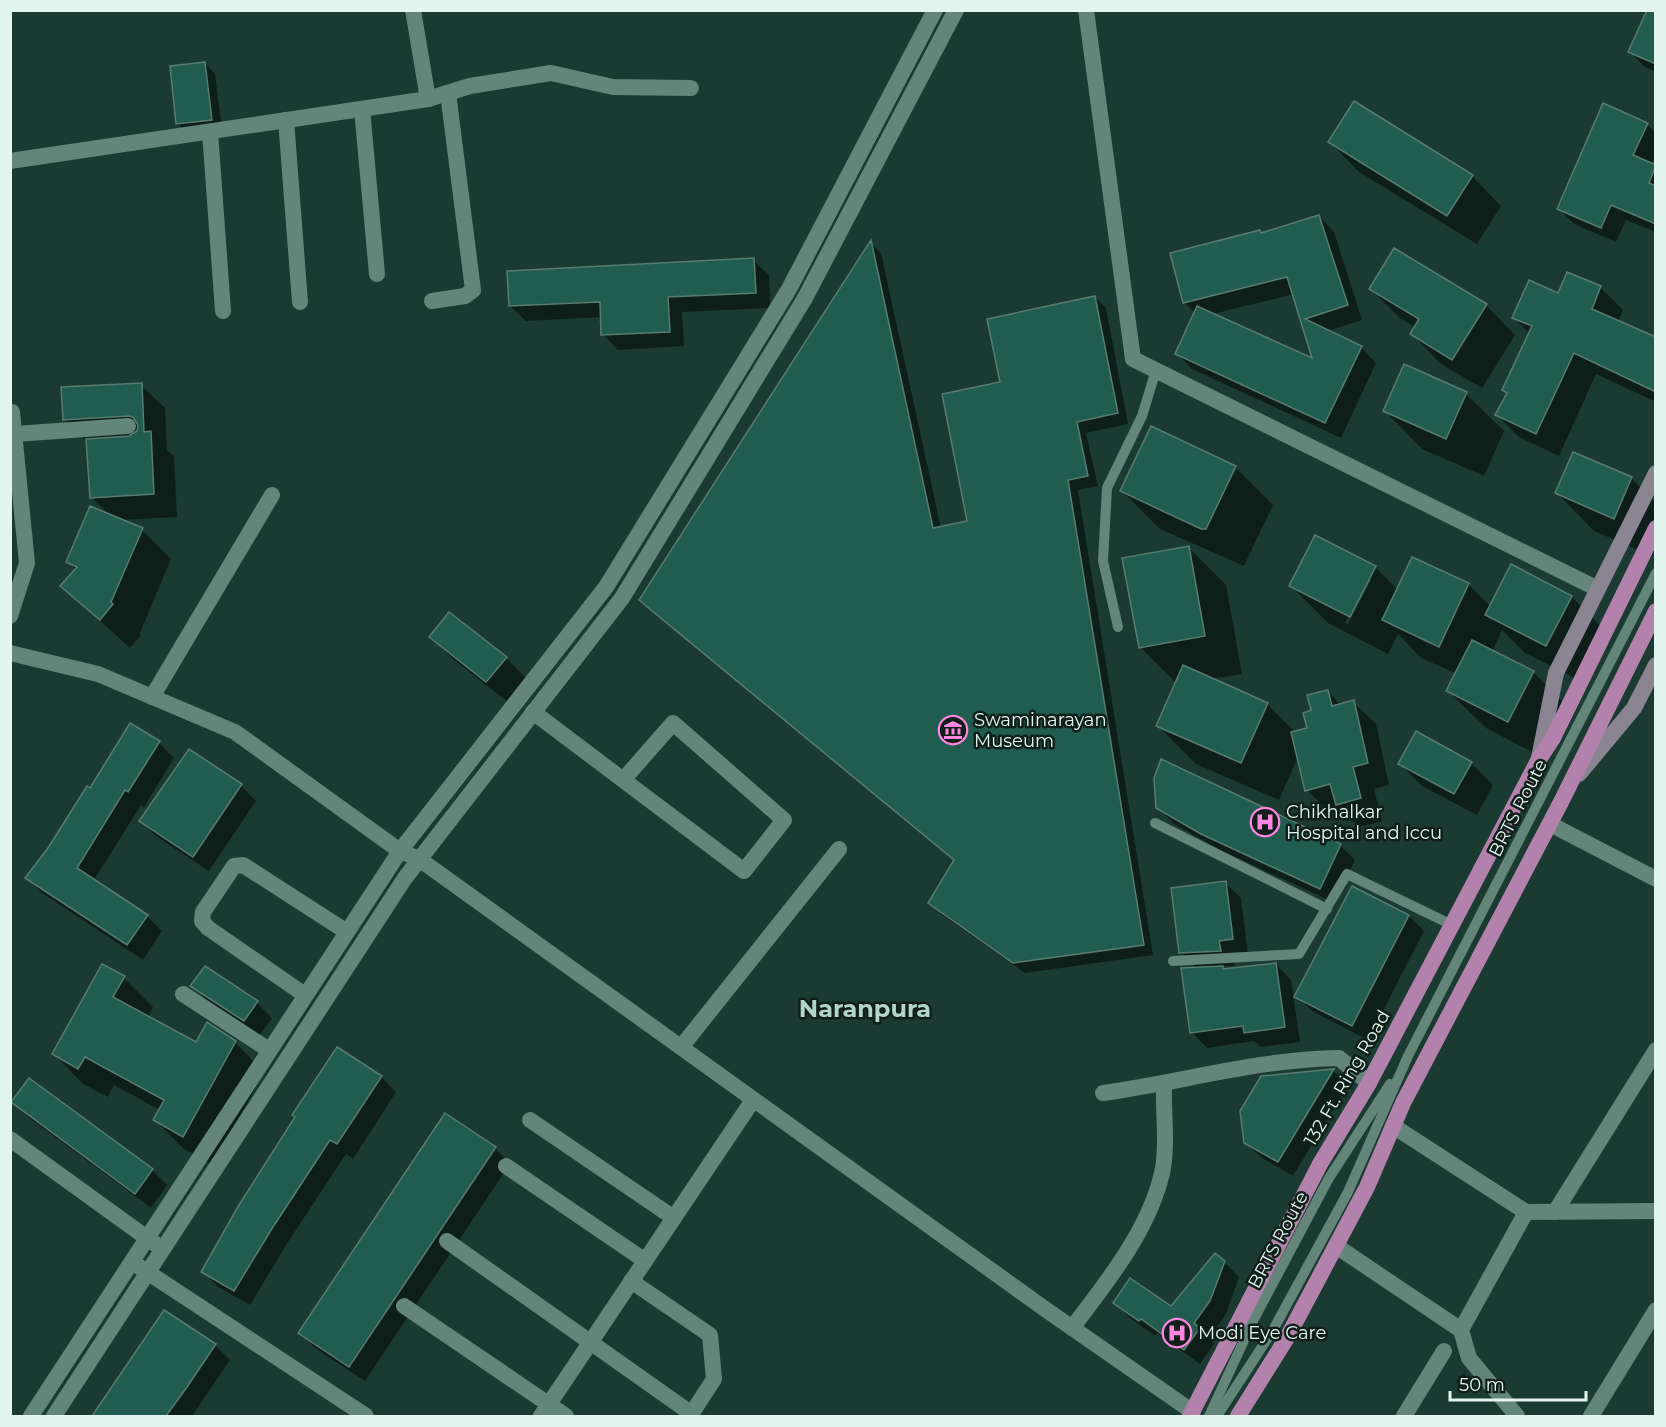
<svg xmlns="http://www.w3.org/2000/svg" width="1666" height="1427" font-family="Montserrat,sans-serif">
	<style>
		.shadow { fill: #0007; fill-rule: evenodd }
		.building { fill: #215d4e; stroke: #597b70; stroke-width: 1.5 }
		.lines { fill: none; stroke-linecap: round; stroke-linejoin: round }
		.service { stroke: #63857a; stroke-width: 10 }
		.minor { stroke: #63857a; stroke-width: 16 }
		.tertiary { stroke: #63857a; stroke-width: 16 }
		.secondary { stroke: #8b8493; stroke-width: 16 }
		.primary { stroke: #b382ac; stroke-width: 16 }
		.labels { text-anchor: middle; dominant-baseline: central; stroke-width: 5; stroke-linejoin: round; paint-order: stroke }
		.poi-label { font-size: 18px; fill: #e3f5ef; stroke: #111f1b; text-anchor: start }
		.street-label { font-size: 18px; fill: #e3f5ef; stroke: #111f1b }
		.district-label { font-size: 24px; font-weight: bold; fill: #b1d5ca; stroke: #111f1b }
	</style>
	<rect width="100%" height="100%" fill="#1b3b32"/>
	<g class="shadow">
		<polygon points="1656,10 1656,72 1645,67 1630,52"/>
		<polygon points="205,63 215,74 222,130 188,134 178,124"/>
		<polygon points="1647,124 1656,133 1656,154 1651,165 1656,167 1656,232 1626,220 1616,242 1574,224 1558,208"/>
		<polygon points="1330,142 1472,176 1501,206 1477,244 1359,172"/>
		<path d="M1319,216l15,16 28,88 -35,11 34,16 15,16 -35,75 -149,-69 -15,-16 18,-40 -11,-11 78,-68zM1294,294l21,67 -102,-47z"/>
		<polygon points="871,243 881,253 941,528 969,523 1002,384 1095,297 1106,308 1128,424 1086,433 1098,486 1078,490 1153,955 1025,973 941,914 930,903 955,861 641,600"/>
		<polygon points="753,260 769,275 770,308 682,312 684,346 618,350 603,334 602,317 526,321 510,306"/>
		<polygon points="1568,274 1601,288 1623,310 1618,322 1656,339 1656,402 1596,374 1559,456 1519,437 1497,415 1508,394 1530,334 1514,318 1559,295"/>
		<polygon points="1371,289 1486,305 1515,335 1482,388 1441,364 1412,334 1416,328 1400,318"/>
		<polygon points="1405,366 1466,394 1504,431 1484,476 1422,449 1385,411"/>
		<polygon points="141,385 165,408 167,450 174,456 177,517 120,520 142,530 171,559 140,633 141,635 130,648 62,586 76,570 68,562 111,516 91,497 88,443 64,419"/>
		<polygon points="1235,467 1273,505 1244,566 1160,529 1122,491"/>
		<polygon points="1631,478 1656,503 1656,547 1652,556 1594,531 1557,493"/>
		<path d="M1316,537l59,30 23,23 70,-6 23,23 81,-10 37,38 -24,48 -60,-30 -23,-23 -10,22 41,20 38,38 -25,49 -60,-31 -38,-37 9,-17 -36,-16 -23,-24 -10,20 -60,-31 -38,-38zM1368,580h3l-23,44 -3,-1z"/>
		<polygon points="1188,547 1226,585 1242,674 1211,679 1267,704 1296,733 1309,729 1313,711 1327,691 1341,705 1353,702 1376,724 1389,785 1374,789 1382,821 1359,827 1341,809 1329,812 1307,790 1298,757 1279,800 1196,764 1158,726 1177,684 1140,647"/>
		<polygon points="431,637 506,658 528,680 509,703 453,659"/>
		<polygon points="131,725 159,743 174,758 144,807 141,805 94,880 147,916 162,931 143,960 42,893 27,878 90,790"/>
		<polygon points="189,751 241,786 256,801 209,871 157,837 141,821"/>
		<polygon points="1162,761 1340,845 1355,860 1335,903 1218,849 1173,823 1158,807"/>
		<polygon points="1471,763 1493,785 1477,815 1422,786 1400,764"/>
		<polygon points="1225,883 1241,898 1248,954 1234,956 1235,966 1221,966 1226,971 1276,964 1291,980 1300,1042 1261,1047 1254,1041 1207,1048 1192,1032 1197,969 1181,952"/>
		<polygon points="1352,888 1409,916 1424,931 1368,1040 1312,1011 1296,996"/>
		<polygon points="124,978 153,1007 148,1017 197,1044 235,1042 264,1072 213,1165 184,1149 154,1119 160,1110 114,1085 108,1097 83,1084 54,1054"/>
		<polygon points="192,986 257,1003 272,1018 260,1035 208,1001"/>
		<polygon points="1333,1070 1348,1085 1293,1176 1262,1158 1246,1143"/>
		<polygon points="381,1077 396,1092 353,1159 346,1154 288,1242 250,1305 218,1287 203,1271 297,1118"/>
		<polygon points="13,1102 152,1170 167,1185 151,1208 28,1117"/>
		<polygon points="495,1148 510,1164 365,1381 315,1348 300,1333"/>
		<polygon points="1224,1262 1239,1277 1225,1316 1209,1338 1214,1344 1200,1364 1157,1333 1155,1336 1130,1318 1115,1303 1171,1308"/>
		<polygon points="215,1345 230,1360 192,1416 98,1416 96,1414"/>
	</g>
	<g class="building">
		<polygon points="1647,10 1656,10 1656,64 1628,52"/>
		<polygon points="205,62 212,120 176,124 170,66"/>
		<polygon points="1354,101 1473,175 1447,216 1328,142"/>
		<polygon points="1603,103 1648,123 1633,155 1656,165 1649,183 1656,186 1656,224 1611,205 1601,228 1557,209"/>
		<polygon points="1319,215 1348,305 1305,319 1362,346 1325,423 1175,354 1197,306 1312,358 1287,277 1183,303 1170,253 1260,230 1261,233"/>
		<polygon points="871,240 933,528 967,521 942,394 1000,382 987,319 1095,296 1118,413 1077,422 1088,476 1068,480 1144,945 1013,963 928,903 954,860 639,600"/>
		<polygon points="1394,248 1487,304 1452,360 1410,334 1419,319 1369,289"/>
		<polygon points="754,258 756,293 668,297 670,332 601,335 600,302 509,306 507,271"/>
		<polygon points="1567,272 1601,286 1592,309 1656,337 1656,392 1574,353 1536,434 1495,415 1507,393 1502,390 1532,326 1512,318 1529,280 1558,293"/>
		<polygon points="1404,364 1467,392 1446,439 1383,411"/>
		<polygon points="142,383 144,432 151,431 154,494 90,498 86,439 129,436 137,431 138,425 133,417 128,416 63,420 61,387"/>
		<polygon points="1151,426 1236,466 1206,529 1201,529 1120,491"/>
		<polygon points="1573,452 1632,477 1614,519 1555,493"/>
		<polygon points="90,506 143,528 111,602 113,604 100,620 60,586 77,567 66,562"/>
		<polygon points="1315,535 1376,566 1350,617 1289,586"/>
		<polygon points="1189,546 1205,636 1139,648 1122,558"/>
		<polygon points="1412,557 1469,583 1439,647 1382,620"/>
		<polygon points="1511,564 1572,596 1546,646 1485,615"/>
		<polygon points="449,612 507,657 486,682 429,637"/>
		<polygon points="1472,640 1534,671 1508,722 1446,691"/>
		<polygon points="1183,665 1268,703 1241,763 1156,726"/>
		<polygon points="1328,690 1332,706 1354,700 1368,763 1353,767 1361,798 1336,805 1330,784 1305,791 1291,732 1307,728 1303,713 1311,710 1307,695"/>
		<polygon points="130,723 160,741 128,792 125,790 77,868 148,915 127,945 25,878 48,848 87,786 90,788"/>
		<polygon points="1416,731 1472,762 1454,794 1398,764"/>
		<polygon points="189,749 242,784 193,857 139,821"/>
		<polygon points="1161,759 1341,844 1320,889 1201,834 1156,808 1154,778"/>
		<polygon points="1226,881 1233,939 1219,941 1221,951 1179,953 1171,888"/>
		<polygon points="1352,886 1409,915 1352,1026 1294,997"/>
		<polygon points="1276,963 1285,1027 1244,1033 1243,1026 1190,1033 1181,968 1223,966 1223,969"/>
		<polygon points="102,964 125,976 113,997 196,1042 207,1022 236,1041 183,1137 153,1120 164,1100 85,1057 78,1069 52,1054"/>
		<polygon points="205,966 258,1001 244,1021 190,986"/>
		<polygon points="337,1047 382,1076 337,1144 330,1140 273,1227 234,1291 201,1272 239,1205 295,1117 292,1115"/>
		<polygon points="1334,1069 1278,1162 1244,1143 1240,1111 1261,1076"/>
		<polygon points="29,1078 153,1169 135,1194 11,1102"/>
		<polygon points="445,1113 496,1147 349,1367 298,1333"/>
		<polygon points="1215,1253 1225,1261 1210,1301 1194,1323 1200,1328 1184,1350 1141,1319 1139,1321 1113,1303 1130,1278 1171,1306"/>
		<polygon points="164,1310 216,1344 187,1387 166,1416 92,1416"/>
	</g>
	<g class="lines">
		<g class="service">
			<polyline points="1118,627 1103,561 1107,488 1142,416 1156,370"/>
			<polyline points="1155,823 1327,909"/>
			<polyline points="1173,961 1299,954 1347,874 1452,925"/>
			<polyline points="1209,1416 1254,1319 1329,1178 1390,1084"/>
			<polyline points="1217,1416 1273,1330 1348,1192 1408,1056 1656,573"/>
		</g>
		<g class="minor">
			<polyline points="1086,10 1133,359 1598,589"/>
			<polyline points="428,99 470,86 551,73 613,87 691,88"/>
			<polyline points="362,109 377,274"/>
			<polyline points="286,120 300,302"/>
			<polyline points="210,132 223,311"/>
			<polyline points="10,161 428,99 413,10"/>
			<polyline points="432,301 465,296 473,290 448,93"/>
			<polyline points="15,434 128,426"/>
			<polyline points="10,616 27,563 12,412"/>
			<polyline points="152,697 272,495"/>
			<polyline points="533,712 744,871 784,820 673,723 623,780"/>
			<polyline points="1550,824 1656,879"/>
			<polyline points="183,994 269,1050"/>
			<polyline points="305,995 208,928 202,921 203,912 234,866 243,865 347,932"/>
			<polyline points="682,1046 839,849"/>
			<path d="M1103,1093c79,-11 157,-34 236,-35l30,25"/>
			<polyline points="530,1120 674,1218"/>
			<polyline points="1393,1126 1526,1212"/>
			<polyline points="10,1139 158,1246"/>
			<polyline points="506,1166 644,1260"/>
			<polyline points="1555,1212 1656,1050"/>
			<polyline points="447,1241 692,1414"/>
			<polyline points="1336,1246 1461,1330"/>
			<polyline points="132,1262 366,1416"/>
			<polyline points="631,1281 710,1335 714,1379 690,1416"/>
			<polyline points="404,1306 566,1416"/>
			<path d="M1072,1328c35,-46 77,-98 90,-155 6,-27 1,-61 2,-88"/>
			<polyline points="541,1416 753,1100"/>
			<polyline points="1404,1416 1444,1351"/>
			<polyline points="1517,1416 1469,1358 1461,1330 1526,1212 1656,1211"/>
			<polyline points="1591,1416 1656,1310"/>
		</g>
		<g class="tertiary">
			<polyline points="10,653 98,674 235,732 400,851 419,859 1045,1309 1193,1412"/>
			<polyline points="31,1416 400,851 606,587 789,289 935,10"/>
			<polyline points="54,1416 405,878 622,598 805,298 956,10"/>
		</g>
		<g class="secondary">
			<polyline points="1539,758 1556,673 1656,473"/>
			<polyline points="1579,774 1634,708 1656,665"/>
		</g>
		<g class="primary">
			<polyline points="1190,1416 1320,1164 1369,1083 1539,759 1553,738 1656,528"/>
			<polyline points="1238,1416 1288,1336 1367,1187 1403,1103 1561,802 1656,611"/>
		</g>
	</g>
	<defs>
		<g id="museum-ring" transform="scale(1.5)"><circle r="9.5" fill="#111f1b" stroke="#fe86e0" stroke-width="1.5"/><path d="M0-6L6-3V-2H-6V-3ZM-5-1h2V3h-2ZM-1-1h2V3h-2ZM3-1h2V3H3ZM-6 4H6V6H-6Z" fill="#fe86e0"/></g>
		<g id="hospital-ring" transform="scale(1.5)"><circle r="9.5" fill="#111f1b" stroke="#fe86e0" stroke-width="1.5"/><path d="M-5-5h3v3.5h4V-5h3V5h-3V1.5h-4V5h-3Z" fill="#fe86e0"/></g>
	</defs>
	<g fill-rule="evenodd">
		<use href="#museum-ring" x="953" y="730"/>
		<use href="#hospital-ring" x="1265" y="822"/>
		<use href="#hospital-ring" x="1177" y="1333"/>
	</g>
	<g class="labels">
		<g class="poi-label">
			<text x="974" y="720">Swaminarayan<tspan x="974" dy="21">Museum</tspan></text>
			<text x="1286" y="812">Chikhalkar<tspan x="1286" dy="21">Hospital and Iccu</tspan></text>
			<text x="1198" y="1333">Modi Eye Care</text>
		</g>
		<g class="street-label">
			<text transform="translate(1518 808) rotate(-63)">BRTS Route</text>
			<text transform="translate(1347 1078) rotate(-60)">132 Ft. Ring Road</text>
			<text transform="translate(1278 1240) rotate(-62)">BRTS Route</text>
		</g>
		<g class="district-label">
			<text x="865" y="1008">Naranpura</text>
		</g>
	</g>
	<rect width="1666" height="1427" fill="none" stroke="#e3f5ef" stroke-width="24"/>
	<path d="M1450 1391v9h136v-9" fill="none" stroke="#e3f5ef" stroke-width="3"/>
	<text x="1459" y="1391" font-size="18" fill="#e3f5ef" stroke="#111f1b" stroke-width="4.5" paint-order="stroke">50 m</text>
</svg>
